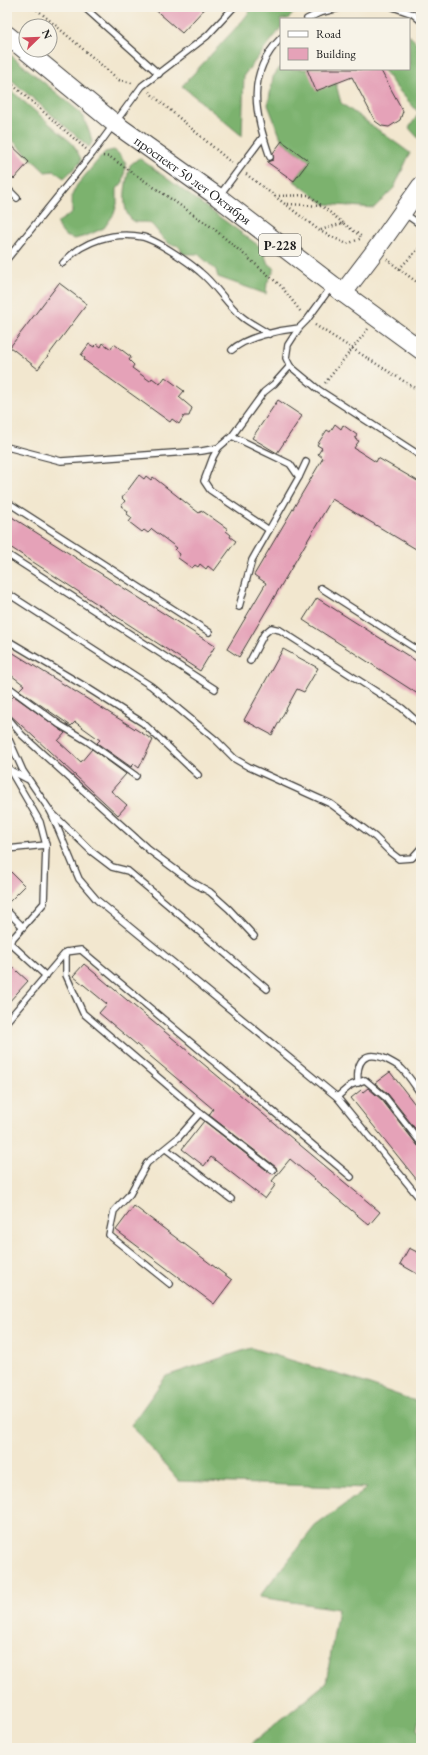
<svg xmlns="http://www.w3.org/2000/svg" width="428" height="1755" font-family="'EB Garamond',serif">
	<style>
		.forest { fill: #7cb26e; stroke: #4c6745 }
		.building { fill: #e5a2b8 }
		.lines { fill: none; stroke-linecap: round; stroke-linejoin: round }
		.lane-casing { stroke: #3c3a37; stroke-width: 8 }
		.primary-casing { stroke: #3c3a37; stroke-width: 20 }
		.path { stroke: #3c3a37; stroke-width: 2.5; stroke-dasharray: 1 3; stroke-linecap: butt }
		.lane { stroke: #fff; stroke-width: 5.5 }
		.primary { stroke: #fff; stroke-width: 18 }
		.labels { text-anchor: middle; dominant-baseline: central; stroke-width: 3; stroke-linejoin: round; paint-order: stroke }
		.shield { fill: #f7f3e8; stroke: #5e5c59; stroke-width: 1 }
		.shield-label { font-size: 13px; font-weight: bold; fill: #1c1c1c }
		.street-label { font-size: 14px; fill: #1c1c1c; stroke: #f7f3e8 }
	</style>
	<rect width="100%" height="100%" fill="#f7f3e8"/>
	<filter id="ink" filterUnits="userSpaceOnUse"><feTurbulence type="fractalNoise" baseFrequency=".025" numOctaves="2"/><feDisplacementMap in="SourceGraphic" scale="8" xChannelSelector="R" yChannelSelector="G"/><feConvolveMatrix kernelMatrix="1 2 1 2 8 2 1 2 1" color-interpolation-filters="sRGB"/></filter>
	<filter id="wash" filterUnits="userSpaceOnUse"><feTurbulence type="fractalNoise" baseFrequency=".012" numOctaves="4" result="noise"/><feDisplacementMap in="SourceGraphic" scale="16" xChannelSelector="R" yChannelSelector="G"/><feGaussianBlur stdDeviation="0.9" result="paint"/><feColorMatrix in="noise" values="0 0 0 0 0 0 0 0 0 0 0 0 0 0 0 0 0 1.4 0 .05"/><feComposite in="paint" operator="in"/></filter>
	<g filter="url(#wash)">
		<rect width="100%" height="100%" fill="#f2e7cf"/>
		<g class="forest">
			<polygon points="253,7 311,7 292,14 288,19 281,19 281,28 244,75 242,136 182,86 243,20"/>
			<polygon points="409,35 421,47 421,141 409,128 419,113 395,86 383,69 409,69"/>
			<polygon points="7,52 81,113 90,133 92,142 89,147 7,76"/>
			<polygon points="281,66 281,69 332,69 341,103 410,153 394,188 374,208 325,204 294,181 309,161 282,141 268,105 273,77"/>
			<polygon points="7,87 73,144 81,159 80,163 64,178 54,171 45,172 7,135"/>
			<polygon points="114,150 119,154 126,163 123,182 117,189 117,204 114,214 104,228 86,236 75,239 65,236 58,227 58,222 72,213 72,195 77,185 105,152"/>
			<path d="M139,158l123,90 6,16 7,4 -8,15 -1,11 -48,-17 -2,-7 -18,-16h-15c-3,-6 -4,-10 -11,-9 -10,-4 -13,-14 -21,-21 -5,-3 -10,-1 -15,-2 -19,-6 -9,-45 -6,-57z"/>
			<polygon points="251,1348 353,1379 421,1403 421,1704 417,1730 421,1732 421,1748 246,1748 326,1683 338,1609 259,1597 315,1526 367,1488 179,1481 131,1425 166,1376"/>
		</g>
		<g id="blocks">
			<g class="building">
				<polygon points="152,7 206,7 182,33"/>
				<polygon points="307,69 380,69 403,111 400,120 389,127 382,126 375,121 352,77 316,91"/>
				<polygon points="7,141 29,162 14,179 7,172"/>
				<polygon points="282,141 309,161 294,181 267,162 273,160 273,153"/>
				<polygon points="59,283 87,304 38,369 10,347"/>
				<polygon points="103,343 111,349 114,344 131,357 129,360 134,365 132,368 150,381 152,378 160,384 165,377 184,391 179,397 192,408 189,416 184,416 179,424 172,419 170,422 84,360 85,358 81,355 89,344 94,347 97,344 101,347"/>
				<polygon points="278,400 302,416 277,453 252,438"/>
				<polygon points="335,424 341,429 343,425 357,435 355,439 359,441 354,448 376,462 378,458 421,483 421,552 332,499 239,657 227,649 266,583 254,575 323,458 318,454 322,448 317,445 327,430 330,432"/>
				<polygon points="139,475 144,479 146,476 151,480 153,477 199,513 201,510 228,529 226,531 231,535 230,537 236,541 214,571 208,566 206,569 200,564 198,567 195,565 192,568 178,558 180,554 175,550 177,548 152,529 148,533 144,530 142,532 129,522 132,518 127,514 128,511 121,506 125,501 122,498"/>
				<polygon points="7,514 215,646 200,671 7,545"/>
				<polygon points="317,598 421,664 421,696 303,620"/>
				<polygon points="7,649 153,740 139,768 134,764 131,767 97,743 100,740 75,722 71,726 19,690 24,685 7,672"/>
				<polygon points="283,649 318,668 304,692 297,689 272,735 244,720"/>
				<polygon points="14,696 65,733 58,741 81,762 92,749 126,774 111,791 127,805 118,815 7,712 7,703"/>
				<polygon points="7,868 25,886 7,904"/>
				<polygon points="7,962 28,981 7,1004"/>
				<polygon points="84,964 380,1212 369,1225 290,1159 272,1181 276,1184 265,1199 211,1157 204,1166 182,1149 204,1121 270,1173 274,1174 277,1171 276,1167 209,1115 213,1109 99,1013 107,1004 73,976"/>
				<polygon points="390,1072 421,1112 421,1136 388,1094 375,1083"/>
				<polygon points="368,1088 382,1100 418,1146 421,1147 421,1185 351,1098 361,1090 363,1092"/>
				<polygon points="134,1206 232,1280 214,1304 116,1230"/>
				<polygon points="409,1248 421,1254 421,1276 400,1264"/>
			</g>
		</g>
	</g>
	<g filter="url(#ink)">
		<use href="#blocks" fill-opacity="0" stroke="#3c3a37" stroke-width="1"/>
		<g class="lines">
			<g class="lane-casing">
				<g id="lane">
					<polyline points="84,7 159,74"/>
					<polyline points="393,7 413,14 421,21"/>
					<polyline points="307,19 319,13 343,7"/>
					<path d="M270,157c-15,-44 -25,-82 11,-119"/>
					<polyline points="7,188 17,198"/>
					<polyline points="219,196 263,137"/>
					<polyline points="405,214 421,225"/>
					<polyline points="7,259 92,154 142,86 207,36 234,7"/>
					<path d="M63,263c19,-22 51,-32 80,-26 13,3 46,25 57,35 16,13 26,31 41,44 8,7 19,12 28,18"/>
					<polyline points="331,287 307,320 299,328 288,345 286,358 290,366 319,390 421,456"/>
					<path d="M232,350c13,-13 48,-20 67,-22"/>
					<polyline points="7,447 61,461 202,451 218,448 232,436"/>
					<polyline points="218,448 213,457 204,481 210,490 269,530"/>
					<polyline points="299,477 306,462"/>
					<polyline points="7,502 209,632"/>
					<polyline points="7,554 215,689"/>
					<polyline points="321,588 421,652"/>
					<polyline points="7,593 151,686 216,740 235,759 249,767 331,804 375,837 390,852 399,859 412,858 421,848"/>
					<polyline points="239,607 252,560 299,477 290,464 232,436 264,392 274,384 290,366"/>
					<polyline points="7,640 86,687 143,723 198,775"/>
					<polyline points="250,661 264,634 271,628 280,630 402,708 421,725"/>
					<polyline points="7,686 60,725 87,741 136,776"/>
					<polyline points="7,717 22,735 149,850 192,882 210,892 229,909 254,936"/>
					<polyline points="7,735 23,771 51,812 91,851 112,867 128,871 267,989"/>
					<polyline points="7,765 40,822 46,845 44,903 7,945"/>
					<polyline points="10,770 27,779"/>
					<polyline points="51,812 79,879 97,900 337,1097 421,1200"/>
					<polyline points="7,849 46,845"/>
					<polyline points="7,911 23,927"/>
					<polyline points="9,942 46,976"/>
					<polyline points="66,952 81,950 351,1177"/>
					<polyline points="7,1021 66,952 66,975 83,1013 200,1113 273,1170"/>
					<path d="M358,1083c-2,-22 6,-33 28,-24 5,3 12,6 16,10 7,7 13,17 19,25"/>
					<polyline points="337,1097 351,1085 365,1080 385,1097 421,1143"/>
					<polyline points="166,1149 231,1199"/>
					<polyline points="170,1284 109,1235 114,1211 130,1194 147,1163 179,1137 200,1113"/>
				</g>
			</g>
			<g class="primary-casing">
				<g id="primary">
					<path id="s1" d="M7,35l107,88 104,74 125,96 78,57"/>
					<polyline points="343,293 375,251 421,186"/>
				</g>
			</g>
			<g class="path">
				<polyline points="34,7 119,80 132,83"/>
				<polyline points="7,80 86,149"/>
				<polyline points="149,92 233,164"/>
				<polyline points="103,156 110,157 213,228 281,286 301,312"/>
				<polyline points="246,174 320,231 347,244 362,238"/>
				<polyline points="275,196 309,195 322,206"/>
				<polyline points="288,204 322,206 343,223"/>
				<polyline points="321,230 343,223 362,237"/>
				<polyline points="387,259 399,269 421,246"/>
				<polyline points="399,269 421,285"/>
				<polyline points="315,325 421,392"/>
				<polyline points="325,383 368,329"/>
			</g>
			<use href="#lane" class="lane"/>
			<use href="#primary" class="primary"/>
		</g>
	</g>
	<g class="labels">
		<rect class="shield" x="259" y="234" width="42" height="22" rx="3"/>
		<g class="shield-label">
			<text x="280" y="245">Р-228</text>
		</g>
		<g class="street-label">
			<text stroke="none"><textPath href="#s1" startOffset="236">проспект 50 лет Октября</textPath></text>
		</g>
	</g>
	<rect width="428" height="1755" fill="none" stroke="#f7f3e8" stroke-width="24"/>
	<rect x="280" y="18" width="130" height="52" fill="#f7f3e8" stroke="#9f9d96"/>
	<rect x="288" y="31" width="20" height="6" fill="#ffffff" stroke="#9f9d96"/>
	<text x="316" y="38" font-size="12" fill="#1c1c1c">Road</text>
	<rect x="288" y="48" width="20" height="12" fill="#e5a2b8" stroke="#9f9d96"/>
	<text x="316" y="58" font-size="12" fill="#1c1c1c">Building</text>
	<g transform="translate(38 38) rotate(67)"><circle r="19" fill="#f7f3e8" stroke="#9f9d96"/>
	<path d="M0-3L7 15L0 10L-7 15Z" fill="#d1495b"/>
	<text y="-6" font-size="11" font-weight="bold" text-anchor="middle" fill="#1c1c1c">N</text>
	</g>
</svg>
